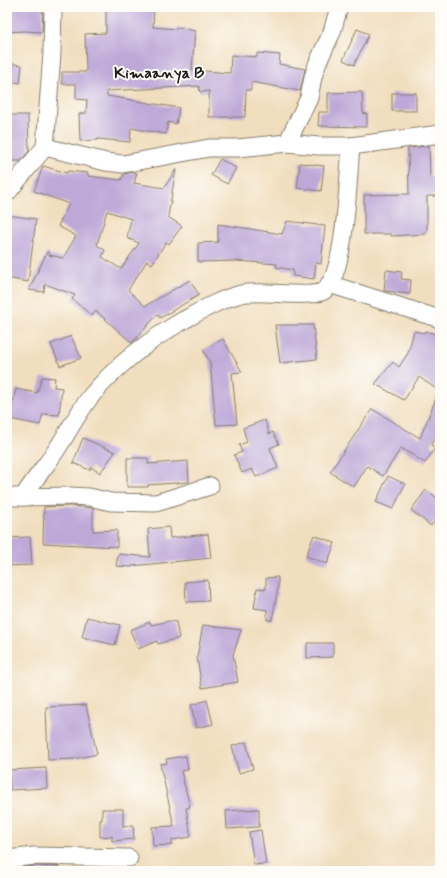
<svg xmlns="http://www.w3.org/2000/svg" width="447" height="878" font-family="Mynerve,sans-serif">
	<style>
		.building { fill: #bda8d8; fill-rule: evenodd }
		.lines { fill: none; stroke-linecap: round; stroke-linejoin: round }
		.minor-casing { stroke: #867d6d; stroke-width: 19 }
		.minor { stroke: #fff; stroke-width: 17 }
		.labels { text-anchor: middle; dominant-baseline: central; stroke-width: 4; stroke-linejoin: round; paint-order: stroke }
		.quarter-label { font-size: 16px; font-weight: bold; fill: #1c1c1c; stroke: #fdfcf7 }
	</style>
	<rect width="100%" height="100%" fill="#fdfcf7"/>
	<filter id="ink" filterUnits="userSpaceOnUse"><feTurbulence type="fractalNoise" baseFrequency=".025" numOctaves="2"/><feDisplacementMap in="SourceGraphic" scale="8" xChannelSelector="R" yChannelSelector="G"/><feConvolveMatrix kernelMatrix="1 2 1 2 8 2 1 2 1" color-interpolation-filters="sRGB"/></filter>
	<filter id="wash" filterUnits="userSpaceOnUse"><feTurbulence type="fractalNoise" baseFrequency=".012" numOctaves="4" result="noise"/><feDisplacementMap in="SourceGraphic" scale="16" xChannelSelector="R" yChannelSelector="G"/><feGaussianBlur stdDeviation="0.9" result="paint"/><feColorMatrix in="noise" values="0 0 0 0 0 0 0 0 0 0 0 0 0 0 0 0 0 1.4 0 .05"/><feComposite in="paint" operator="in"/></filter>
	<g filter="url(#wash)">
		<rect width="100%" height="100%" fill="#f1debe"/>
		<g id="blocks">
			<g class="building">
				<polygon points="8,7 43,7 42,32 24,31 7,32"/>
				<polygon points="106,7 154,7 153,27 177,29 178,27 195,31 192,70 230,73 231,55 257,57 257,53 280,55 279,64 305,69 300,91 251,82 251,90 246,90 245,117 209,117 209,91 200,92 199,86 107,91 107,96 179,108 176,124 168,122 166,134 131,128 130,142 98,139 98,140 80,141 79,114 86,113 87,100 76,99 76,84 62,84 62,72 86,72 85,34 106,33"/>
				<polygon points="357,29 369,34 354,65 343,60"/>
				<polygon points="7,63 22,65 20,83 7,81"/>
				<polygon points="362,92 363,113 367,114 367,127 318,126 319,112 328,112 328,93"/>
				<rect x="392" y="93" width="24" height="18"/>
				<polygon points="7,115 28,115 29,151 21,161 7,161"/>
				<polygon points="429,146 430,178 440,177 440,196 427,196 427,232 425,232 425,234 391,236 391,234 364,234 364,195 409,194 408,148"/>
				<polygon points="220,159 236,168 227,184 211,175"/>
				<polygon points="300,163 324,166 321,191 297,188"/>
				<path d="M43,166l24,7 1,-2 20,2v3l33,4 3,-6 10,-2 3,1 -3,10 30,5 12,-19 -8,48 14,9 -13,18 -3,-2 -14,22 -5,-3 -19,29 17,16 45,-26 9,15 -39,23 -2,-4 -26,29 -36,-32 -4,5 -20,-17 3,-4 -30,-11 -1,8 -15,-2 18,-38h2v3l14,3 13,-22 -18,-10 11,-22 -35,-13zM107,211l24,8 -4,19 12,5 -18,26 -19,-12 3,-7 -8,-5z"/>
				<polygon points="7,215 36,219 28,282 7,278"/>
				<polygon points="287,221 325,226 321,264 316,263 314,279 293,276 293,270 276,267 277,264 236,261 198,262 198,243 218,242 218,224 282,234"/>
				<polygon points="386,270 402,272 401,279 411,280 410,294 384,291"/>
				<polygon points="275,325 313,325 317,359 280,363"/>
				<polygon points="414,331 424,333 425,331 440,335 440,427 431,445 435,448 425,463 401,448 383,476 367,466 354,487 330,472 372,409 420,438 439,391 419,377 404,400 375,384 393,362 399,367 408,353"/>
				<polygon points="71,336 81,358 60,366 51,344"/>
				<polygon points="223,339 242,372 232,373 237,424 216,425 210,362 203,350"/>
				<polygon points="42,377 55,378 54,387 62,388 59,415 43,414 40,425 9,419 16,389 37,393"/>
				<polygon points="265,420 269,434 273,432 279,444 270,448 278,468 256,477 252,469 242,473 234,455 242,452 239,445 247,442 243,428"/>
				<polygon points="83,438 115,452 100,473 91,467 90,470 73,463"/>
				<polygon points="127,458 148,458 148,464 188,461 189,482 148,485 148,487 127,487"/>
				<polygon points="388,476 405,484 393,509 376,502"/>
				<polygon points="426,490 440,500 440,514 431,526 411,510"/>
				<polygon points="69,506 93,508 93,531 117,530 117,547 43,543 44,507"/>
				<polygon points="169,527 170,538 208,534 211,558 132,566 132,567 116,566 118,554 150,557 148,529"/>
				<polygon points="314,535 335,543 327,564 306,556"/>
				<polygon points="30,537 32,565 7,566 7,538"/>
				<polygon points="278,577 278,588 272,620 267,620 267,610 254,608 257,588 266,589 266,578"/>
				<polygon points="208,580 209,601 186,602 185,582"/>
				<polygon points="87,617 120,625 115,645 82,637"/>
				<polygon points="169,621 176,622 179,638 158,644 157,641 138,649 130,630 150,622 151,625"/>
				<polygon points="203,625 241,630 233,655 238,682 202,688 197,657"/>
				<polygon points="307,643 333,643 333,657 307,658"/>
				<polygon points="207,700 213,724 196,728 191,705"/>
				<polygon points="86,705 97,754 74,759 48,760 46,707"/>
				<polygon points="246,742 253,769 239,773 232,746"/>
				<polygon points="186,756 188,770 181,771 190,807 186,808 191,837 172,840 172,845 153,846 152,827 174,826 160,764 167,763 166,759"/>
				<polygon points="46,768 47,788 10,790 9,770"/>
				<polygon points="102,809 123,809 123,826 133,825 134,839 112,841 112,836 100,837 100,820 102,820"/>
				<polygon points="259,809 259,827 227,829 226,811"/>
				<polygon points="261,830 266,864 254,865 249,832"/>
				<polygon points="35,866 59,867 59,871 15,871 15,868"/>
			</g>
		</g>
	</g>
	<g filter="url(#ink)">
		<use href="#blocks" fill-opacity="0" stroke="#867d6d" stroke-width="1"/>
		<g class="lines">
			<g class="minor-casing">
				<g id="minor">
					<polyline points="53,7 52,53 45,147 106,162 123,164 209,148 238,148 287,143 319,146 351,146 440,134"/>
					<polyline points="287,143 309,98 313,77 318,62 332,32 339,7"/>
					<polyline points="7,193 45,147"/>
					<polyline points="329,284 440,319"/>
					<path d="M7,497h16c10,-16 22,-30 32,-45 12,-18 22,-38 36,-56 26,-31 58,-56 93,-76 18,-10 37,-21 57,-26 20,-5 73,6 84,-4 21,-18 23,-114 26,-144"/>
					<polyline points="23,497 69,496 89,497 111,502 156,503 210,486"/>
					<polyline points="7,859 35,856 129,858"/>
				</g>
			</g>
			<use href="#minor" class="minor"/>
		</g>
	</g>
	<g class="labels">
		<g class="quarter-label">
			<text x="159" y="73">Kimaanya B</text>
		</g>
	</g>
	<rect width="447" height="878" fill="none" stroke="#fdfcf7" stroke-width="24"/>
</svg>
